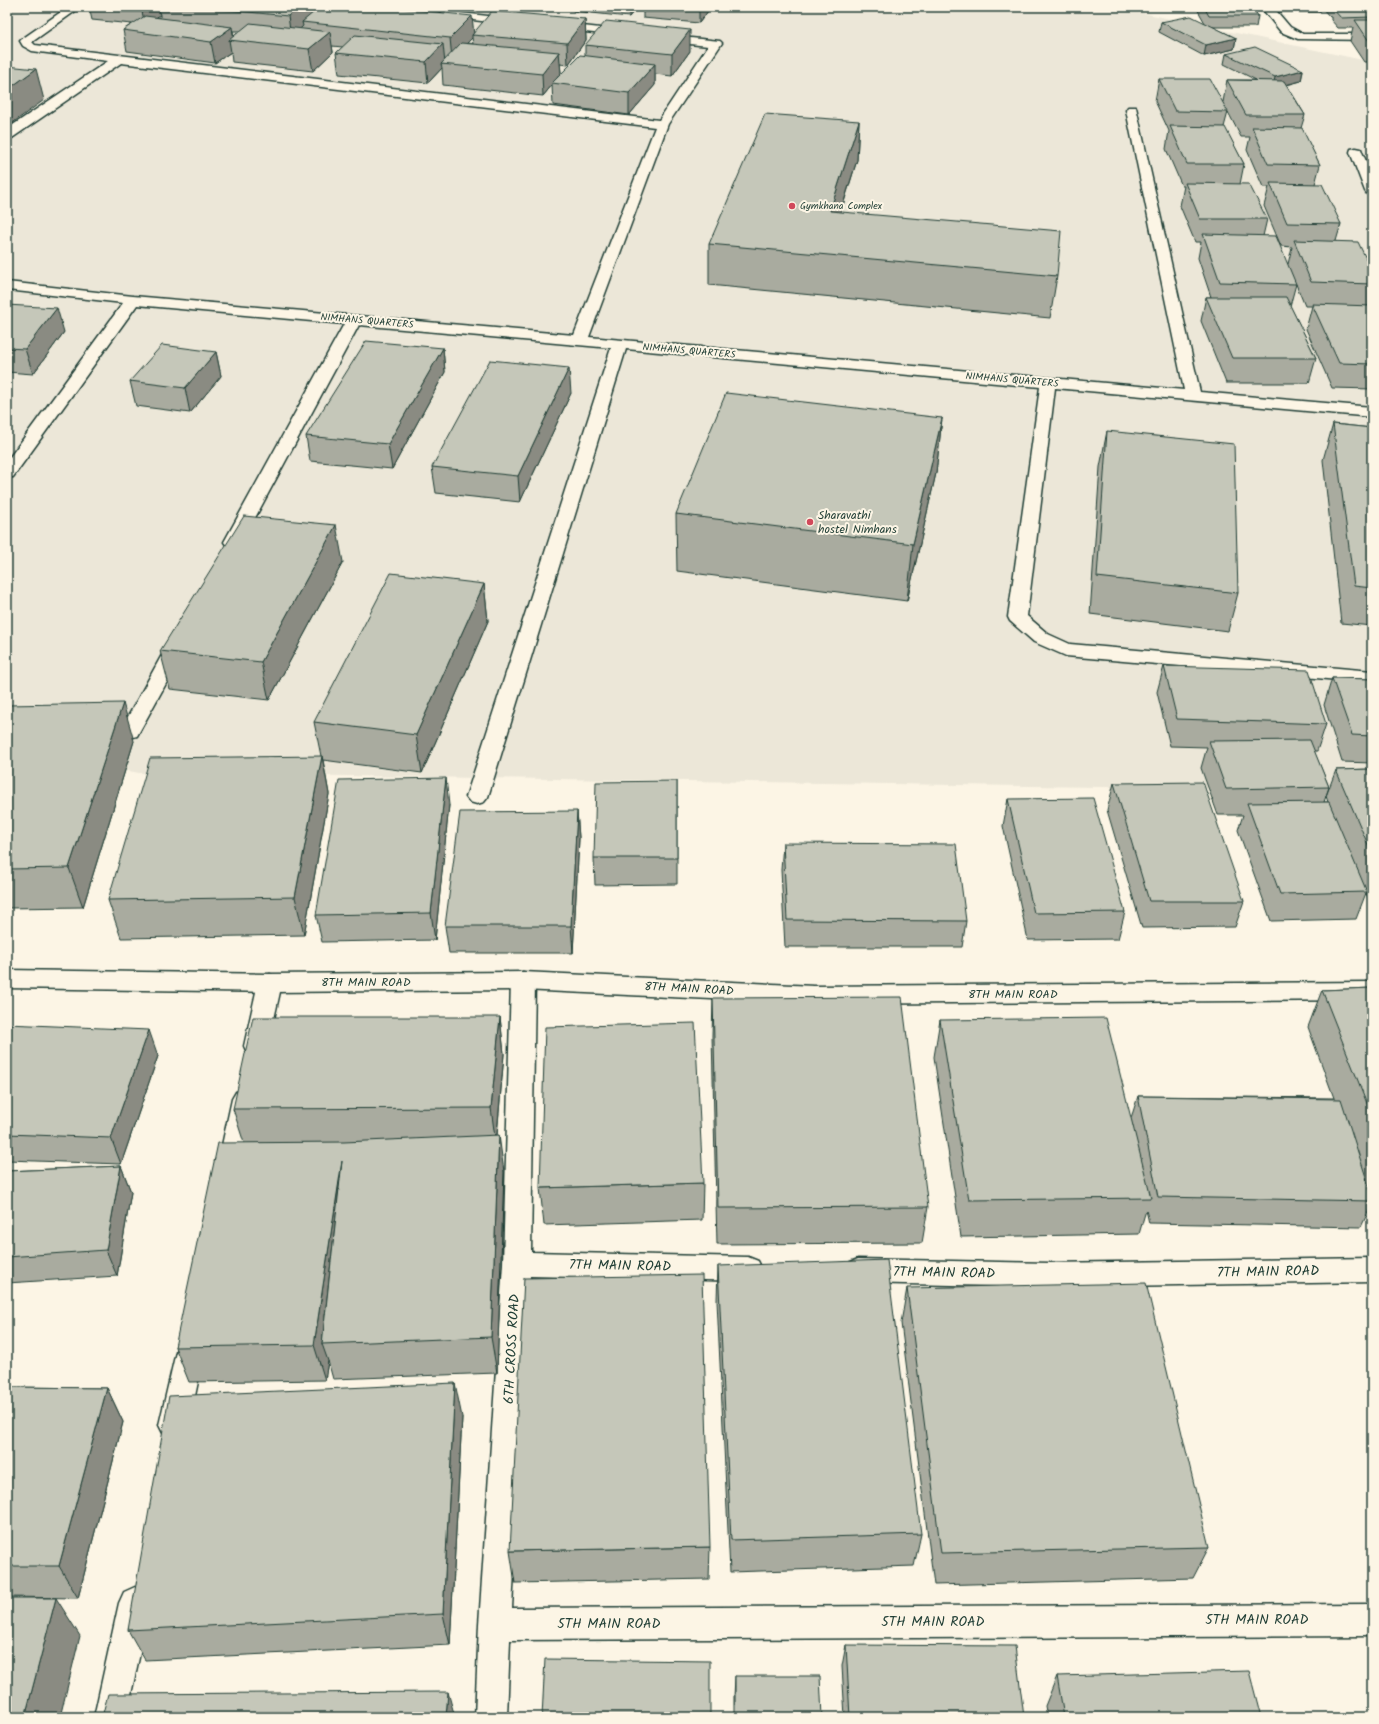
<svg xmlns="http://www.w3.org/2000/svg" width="1379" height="1724" font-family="Kalam,sans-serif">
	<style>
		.built { fill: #ece7d8 }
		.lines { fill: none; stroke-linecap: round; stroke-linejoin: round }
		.service-casing { stroke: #1f3d34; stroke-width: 3 }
		.minor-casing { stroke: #1f3d34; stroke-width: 3 }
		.tertiary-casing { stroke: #1f3d34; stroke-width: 3 }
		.service { fill: #fcf5e5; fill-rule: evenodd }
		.minor { fill: #fcf5e5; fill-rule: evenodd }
		.tertiary { fill: #fcf5e5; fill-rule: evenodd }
		.wall { fill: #a9ab9f; stroke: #1f3d34; fill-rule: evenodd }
		.shaded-wall { fill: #8a8b82; stroke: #1f3d34 }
		.building { fill: #c5c7b9; stroke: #1f3d34 }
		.poi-dot { fill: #d1495b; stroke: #fcf5e5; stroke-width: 1.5 }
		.labels { text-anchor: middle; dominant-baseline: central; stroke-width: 4; stroke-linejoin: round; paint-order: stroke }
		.far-poi-label { font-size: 10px; fill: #1f3d34; stroke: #fcf5e5; text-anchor: start }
		.far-street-label { font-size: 10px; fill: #1f3d34; stroke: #fcf5e5 }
		.poi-label { font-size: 12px; fill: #1f3d34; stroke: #fcf5e5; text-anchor: start }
		.street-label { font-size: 12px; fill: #1f3d34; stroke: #fcf5e5 }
		.near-street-label { font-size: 14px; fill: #1f3d34; stroke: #fcf5e5 }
	</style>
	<rect width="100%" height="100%" fill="#fcf5e5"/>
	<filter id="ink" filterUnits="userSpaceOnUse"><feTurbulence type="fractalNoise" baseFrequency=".025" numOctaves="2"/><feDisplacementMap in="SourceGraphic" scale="8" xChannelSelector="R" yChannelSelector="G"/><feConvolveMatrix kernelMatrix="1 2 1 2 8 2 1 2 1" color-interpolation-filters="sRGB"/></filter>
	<g filter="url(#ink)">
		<polygon class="built" points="7,7 1126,7 1124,9 1372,62 1372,791 139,773 7,747"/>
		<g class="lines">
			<g class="service-casing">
				<g id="service">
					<polygon points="68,7 81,7 32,42 35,45 119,55 659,120 708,46 662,41 658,40 656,38 658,36 662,35 720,41 722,43 668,124 589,337 1184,390 1126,110 1128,107 1136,107 1200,392 1372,407 1372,417 1055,388 1027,616 1048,634 1070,644 1372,671 1372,683 1066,656 1034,642 1010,621 1008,617 1040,387 626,349 488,797 484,802 477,804 470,802 466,797 611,348 359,325 242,542 239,546 233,547 227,546 224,542 344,324 137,305 13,477 7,478 7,461 123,303 7,290 7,282 133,296 574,335 655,127 121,63 12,138 7,139 7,129 108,61 32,51 23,46 20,41 22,39"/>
					<polygon points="443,11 516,19 520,20 522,22 520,24 516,25 439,16 437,14"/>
					<polygon points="556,23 627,31 631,32 633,34 631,36 627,37 552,28 550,26 552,24"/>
					<polygon points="1356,148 1361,149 1362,152 1372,175 1372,195 1367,194 1365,191 1350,152 1351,149"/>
					<polygon points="179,636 186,638 189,642 137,736 130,738 95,734 92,729 95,724 102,722 124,724 169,642 172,638"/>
				</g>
			</g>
			<g class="minor-casing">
				<g id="minor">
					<polygon points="1261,7 1273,7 1290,27 1303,34 1372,34 1372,40 1298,39 1281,32"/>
					<polygon points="523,972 531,975 535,981 531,1252 748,1257 758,1261 762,1269 758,1277 748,1281 530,1276 512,1608 1372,1604 1372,1636 510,1640 507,1717 475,1717 479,1624 503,1264 511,981 515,975"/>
					<polygon points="270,974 278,977 282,983 268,1046 265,1053 256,1056 247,1053 244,1046 258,983 262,977"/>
					<polygon points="245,1089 254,1092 258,1099 242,1173 238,1181 229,1184 220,1181 216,1173 232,1099 236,1092"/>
					<polygon points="1372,1258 1372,1282 1050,1287 858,1283 848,1279 844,1271 848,1263 858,1259 1050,1263"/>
					<polygon points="192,1330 202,1334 206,1343 189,1425 184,1435 174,1439 164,1435 159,1425 178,1343 182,1334"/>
					<polygon points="135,1587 146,1592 151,1603 126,1717 94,1717 119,1603 124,1592"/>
				</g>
			</g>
			<g class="tertiary-casing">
				<polygon id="tertiary" points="7,970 270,974 523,972 814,986 1372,982 1372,1000 814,1004 523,990 270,992 7,988"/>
			</g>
			<use href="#service" class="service"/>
			<use href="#minor" class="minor"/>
			<use href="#tertiary" class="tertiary"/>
		</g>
		<g class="wall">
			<path d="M89,7h224v6l161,20 111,-14 1,21 -18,25 -8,-1 1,9 -4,4 28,-22v-10l105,6 -18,25 -17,-2v11l-26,30 -76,-10 -1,-20 -9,11 -100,-11 -1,-17 -14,15 -89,-9 -3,-21 7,-6 -11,-1 1,6 -20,19 -81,-9 -1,-10 -16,11 -88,-12 -4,-21 9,-6 -40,-4zM160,15v3l-4,-1zM233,31h7l-6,5zM472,38l1,6 -6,-1z"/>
			<polygon points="573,7 637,7 629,17 573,11"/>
			<polygon points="643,7 711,7 699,23 643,18"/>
			<polygon points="834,7 881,7 879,11"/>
			<polygon points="1196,7 1252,7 1258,16 1256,27 1213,27 1236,38 1234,49 1204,56 1159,32 1161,22 1205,23"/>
			<polygon points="1276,7 1321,7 1320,12 1280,12"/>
			<polygon points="1321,7 1372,7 1371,7 1370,8 1372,8 1372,62 1364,62 1350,41 1353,28 1338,28 1331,20 1331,17 1330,17"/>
			<path d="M1226,54l77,16 -2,11 -14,4 18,30 -4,13 19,37 -5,19 26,40 -5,17 36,30v118l-40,-1 -26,-59 6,-23h-7l-9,-22 -6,22 26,52 -7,25h-83l-25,-62 5,-24h5l-13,-39 3,-16h-6l-15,-36 4,-20h-2l-16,-37 3,-18 -14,-30 4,-22 64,23 4,-22h29l-32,-16zM1228,112l13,25h9l-3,13 16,37h6l-5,19 17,40 11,1 -4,17 -25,-28 4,-17 -27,-35 4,-20 -20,-37z"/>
			<polygon points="859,121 857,160 841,212 1057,276 1050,318 709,285 709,244"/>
			<polygon points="7,305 64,332 33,374 7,372"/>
			<polygon points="443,348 445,372 392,469 310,461 306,436"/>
			<polygon points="216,352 221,376 190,413 136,406 130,381"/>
			<polygon points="571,393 520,502 436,493 432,467"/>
			<polygon points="942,418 936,473 907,601 677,571 676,514"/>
			<polygon points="1333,424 1372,428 1372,626 1341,623 1323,460"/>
			<polygon points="1107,431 1238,593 1228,631 1090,614 1100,467"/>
			<polygon points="343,562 269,700 170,689 160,651"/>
			<polygon points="484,584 488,621 422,773 323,760 329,794 304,935 121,938 108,900 321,756 314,722"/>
			<polygon points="1164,666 1326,724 1317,751 1314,751 1329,787 1324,802 1328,802 1326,796 1336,770 1372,769 1372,907 1366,893 1356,919 1271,921 1238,830 1243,815 1218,815 1201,768 1207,747 1170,746 1157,692"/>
			<polygon points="1332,678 1372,679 1372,763 1342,762 1324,705"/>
			<polygon points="7,705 134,741 83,907 7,908"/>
			<polygon points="677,781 677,884 595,885 594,858"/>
			<polygon points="1114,783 1244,901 1235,927 1142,928 1107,810"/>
			<polygon points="1008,799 1125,912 1118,939 1028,940 1003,826"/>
			<polygon points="449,805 435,940 322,942 316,915"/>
			<polygon points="577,811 579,838 573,953 449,953 445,926"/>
			<polygon points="783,843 966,921 962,947 785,947 781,870"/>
			<polygon points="1372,988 1372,1204 1361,1227 1149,1223 1146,1210 1139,1234 961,1237 934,1057 940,1020 1131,1118 1138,1096 1334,1098 1308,1027 1322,990"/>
			<polygon points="713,998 928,1207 922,1243 717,1244 712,1036"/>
			<polygon points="500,1017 504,1054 497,1136 504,1172 497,1373 333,1379 328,1361 325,1380 189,1382 175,1347 244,1143 233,1109"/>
			<polygon points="7,1024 158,1056 121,1164 7,1160"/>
			<polygon points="121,1166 131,1192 117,1276 7,1283 7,1171"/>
			<polygon points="703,1183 702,1220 544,1225 540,1188"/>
			<polygon points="718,1266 921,1534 914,1566 730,1572 717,1301"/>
			<polygon points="907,1288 1209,1547 1193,1578 934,1585 901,1323"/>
			<polygon points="7,1387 107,1388 123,1422 78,1598 7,1597"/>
			<polygon points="462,1417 450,1645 145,1660 128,1630"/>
			<polygon points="710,1547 709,1579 515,1583 510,1551"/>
			<polygon points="846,1645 1024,1717 845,1717 842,1666"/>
			<polygon points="735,1676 822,1717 734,1717 734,1697"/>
			<polygon points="1057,1676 1261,1717 1047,1717 1045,1706"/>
		</g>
		<g class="shaded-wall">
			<polygon points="141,7 158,7 160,15 145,25"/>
			<polygon points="298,7 313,7 314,16 302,22 303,26 291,37 288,16"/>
			<polygon points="629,7 637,7 629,17"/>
			<polygon points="699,7 711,7 699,23"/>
			<polygon points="472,16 474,35 472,35 472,38 452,59 450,38"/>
			<polygon points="585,19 586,40 568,65 567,43"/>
			<polygon points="232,27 234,41 229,40 231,52 215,63 211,42"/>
			<polygon points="690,30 690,51 672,76 672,54"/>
			<polygon points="330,32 333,52 313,71 309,49"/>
			<polygon points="1236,38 1234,49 1204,56 1206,45"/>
			<polygon points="443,44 445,64 441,64 442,68 428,83 426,62"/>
			<polygon points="559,52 561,73 553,83 552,83 552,85 543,96 542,74"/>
			<polygon points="655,64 655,85 629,115 629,93"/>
			<polygon points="36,69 44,100 7,127 7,90"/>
			<polygon points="1303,70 1301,81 1273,88 1275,77"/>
			<polygon points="859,121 857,160 828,252 830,211"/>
			<polygon points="57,308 64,332 33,374 25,349"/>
			<polygon points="443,348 445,372 392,469 388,444"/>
			<polygon points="216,352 221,376 190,413 185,388"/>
			<polygon points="569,368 571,393 520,502 518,476"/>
			<polygon points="7,389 10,398 7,403"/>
			<polygon points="942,418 936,473 907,601 913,544"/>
			<polygon points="336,525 343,562 269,700 261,662"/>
			<polygon points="484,584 488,621 422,773 416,735"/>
			<polygon points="123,703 134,741 83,907 69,868"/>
			<polygon points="322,756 329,794 304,935 295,897"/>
			<polygon points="446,778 449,805 435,940 431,913"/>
			<polygon points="577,811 579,838 573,953 571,926"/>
			<polygon points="500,1017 504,1054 496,1145 491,1108"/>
			<polygon points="149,1030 158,1056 121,1164 111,1138"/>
			<polygon points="499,1135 504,1172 497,1373 491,1337"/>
			<polygon points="342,1161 322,1344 328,1361 325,1380 314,1345"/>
			<polygon points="121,1166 131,1192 117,1276 106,1250"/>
			<polygon points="455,1383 462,1417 450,1645 443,1614"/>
			<polygon points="107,1388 123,1422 78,1598 59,1566"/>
			<polygon points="56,1598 80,1636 60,1717 25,1717"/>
			<polygon points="448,1692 455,1717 446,1717"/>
		</g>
		<g class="building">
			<polygon points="198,7 298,7 288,16"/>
			<polygon points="320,7 390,7 472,16 450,38 302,22"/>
			<polygon points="1204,7 1252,7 1258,16 1209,16"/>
			<polygon points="1372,8 1372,17 1341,18 1333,9"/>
			<polygon points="492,11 585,19 567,43 472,35"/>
			<polygon points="145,16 232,27 211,42 123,30"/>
			<polygon points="1191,16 1236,38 1206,45 1161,22"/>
			<polygon points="1355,20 1372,20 1372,41 1369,41"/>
			<polygon points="606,21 690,30 672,54 585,45"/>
			<polygon points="250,23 330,32 309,49 229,40"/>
			<polygon points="355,35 443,44 426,62 336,53"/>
			<polygon points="461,43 559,52 542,74 441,64"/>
			<polygon points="1255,47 1303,70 1275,77 1226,54"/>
			<polygon points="580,55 655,64 629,93 552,83"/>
			<polygon points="7,66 36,69 7,90"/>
			<polygon points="1159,79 1210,79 1228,112 1175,111"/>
			<polygon points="1227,80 1284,81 1305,115 1246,115"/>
			<polygon points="765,114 859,121 830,211 1061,231 1057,276 709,244"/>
			<polygon points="1170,126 1225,127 1244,164 1187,164"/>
			<polygon points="1252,127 1302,128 1320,165 1268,164"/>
			<polygon points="1185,183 1249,184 1267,219 1200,219"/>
			<polygon points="1270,183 1322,184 1341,224 1287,223"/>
			<polygon points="1203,234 1276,236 1296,284 1220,282"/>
			<polygon points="1294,240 1358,242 1372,271 1372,284 1311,282"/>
			<polygon points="1206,297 1286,297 1316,358 1232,358"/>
			<polygon points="1312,304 1372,306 1372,364 1339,363"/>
			<polygon points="7,305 57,308 25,349 7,348"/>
			<polygon points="366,341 443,348 388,444 306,436"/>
			<polygon points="162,345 216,352 185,388 130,381"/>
			<polygon points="490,360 569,368 518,476 432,467"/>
			<polygon points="726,393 942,418 913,544 676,514"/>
			<polygon points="1333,424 1372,428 1372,588 1354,586"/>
			<polygon points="1107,431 1234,444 1238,593 1097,577"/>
			<polygon points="244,516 336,525 261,662 160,651"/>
			<polygon points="391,573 484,584 416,735 314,722"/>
			<polygon points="1164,666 1309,670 1326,724 1177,719"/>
			<polygon points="1332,678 1372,679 1372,736 1352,735"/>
			<polygon points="123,703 69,868 7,869 7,705"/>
			<polygon points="1310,740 1329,787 1226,789 1209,741"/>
			<polygon points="322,756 295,897 108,900 150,758"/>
			<polygon points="1372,769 1372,854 1336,770"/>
			<polygon points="446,778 431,913 316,915 339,780"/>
			<polygon points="677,781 677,858 594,858 596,782"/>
			<polygon points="1203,782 1244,901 1149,901 1114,783"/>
			<polygon points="1093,798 1125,912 1034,913 1008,799"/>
			<polygon points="1329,802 1367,892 1280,894 1247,803"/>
			<polygon points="577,811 571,926 445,926 460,812"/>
			<polygon points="783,843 956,844 966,921 787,920"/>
			<polygon points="1372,988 1372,1116 1322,990"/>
			<polygon points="902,997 928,1207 718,1208 713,998"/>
			<polygon points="253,1017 500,1017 491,1108 233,1109"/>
			<polygon points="1106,1018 1151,1198 969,1200 940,1020"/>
			<polygon points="695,1023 703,1183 540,1188 545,1027"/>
			<polygon points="7,1024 149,1030 111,1138 7,1134"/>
			<polygon points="1138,1096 1341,1099 1372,1196 1372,1201 1158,1197"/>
			<polygon points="499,1135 491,1337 322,1344 342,1161 314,1345 175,1347 218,1143 344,1142"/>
			<polygon points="121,1166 106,1250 7,1257 7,1171"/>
			<polygon points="887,1260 921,1534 731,1540 718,1266"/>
			<polygon points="702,1275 710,1547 510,1551 524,1278"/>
			<polygon points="1146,1283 1209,1547 941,1553 907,1288"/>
			<polygon points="455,1383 443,1614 128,1630 169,1396"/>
			<polygon points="7,1387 107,1388 59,1566 7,1566"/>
			<polygon points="7,1598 56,1598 25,1717 7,1717"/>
			<polygon points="846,1645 1015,1646 1024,1717 850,1717"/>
			<polygon points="545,1659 710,1661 710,1717 542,1717"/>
			<polygon points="1249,1671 1261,1717 1064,1717 1057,1676"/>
			<polygon points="735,1676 820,1676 822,1717 735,1717"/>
			<polygon points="448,1692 446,1717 102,1717 108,1694"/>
		</g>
	</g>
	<g class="poi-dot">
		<circle cx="792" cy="206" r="4"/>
		<circle cx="810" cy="522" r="4"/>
	</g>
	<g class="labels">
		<g class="far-poi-label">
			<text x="800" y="206">Gymkhana Complex</text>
		</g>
		<g class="far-street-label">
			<text transform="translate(367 321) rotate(5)">NIMHANS QUARTERS</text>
			<text transform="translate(689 351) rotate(5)">NIMHANS QUARTERS</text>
			<text transform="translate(1012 380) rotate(5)">NIMHANS QUARTERS</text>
		</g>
		<g class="poi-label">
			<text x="818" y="515">Sharavathi<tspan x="818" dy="14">hostel Nimhans</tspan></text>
		</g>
		<g class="street-label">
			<text x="366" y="982">8TH MAIN ROAD</text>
			<text transform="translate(689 989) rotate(3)">8TH MAIN ROAD</text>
			<text x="1013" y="994">8TH MAIN ROAD</text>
		</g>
		<g class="near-street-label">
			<text transform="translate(620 1266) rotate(1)">7TH MAIN ROAD</text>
			<text transform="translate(1268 1272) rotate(-1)">7TH MAIN ROAD</text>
			<text transform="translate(944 1273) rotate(1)">7TH MAIN ROAD</text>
			<text transform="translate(512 1349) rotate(-87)">6TH CROSS ROAD</text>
			<text x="1257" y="1620">5TH MAIN ROAD</text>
			<text x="933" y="1622">5TH MAIN ROAD</text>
			<text x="609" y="1624">5TH MAIN ROAD</text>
		</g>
	</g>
	<rect width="1379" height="1724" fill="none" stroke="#fcf5e5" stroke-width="24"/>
	<rect x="12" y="12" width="1355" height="1700" fill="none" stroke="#1f3d34" stroke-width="1.5" filter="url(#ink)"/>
</svg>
